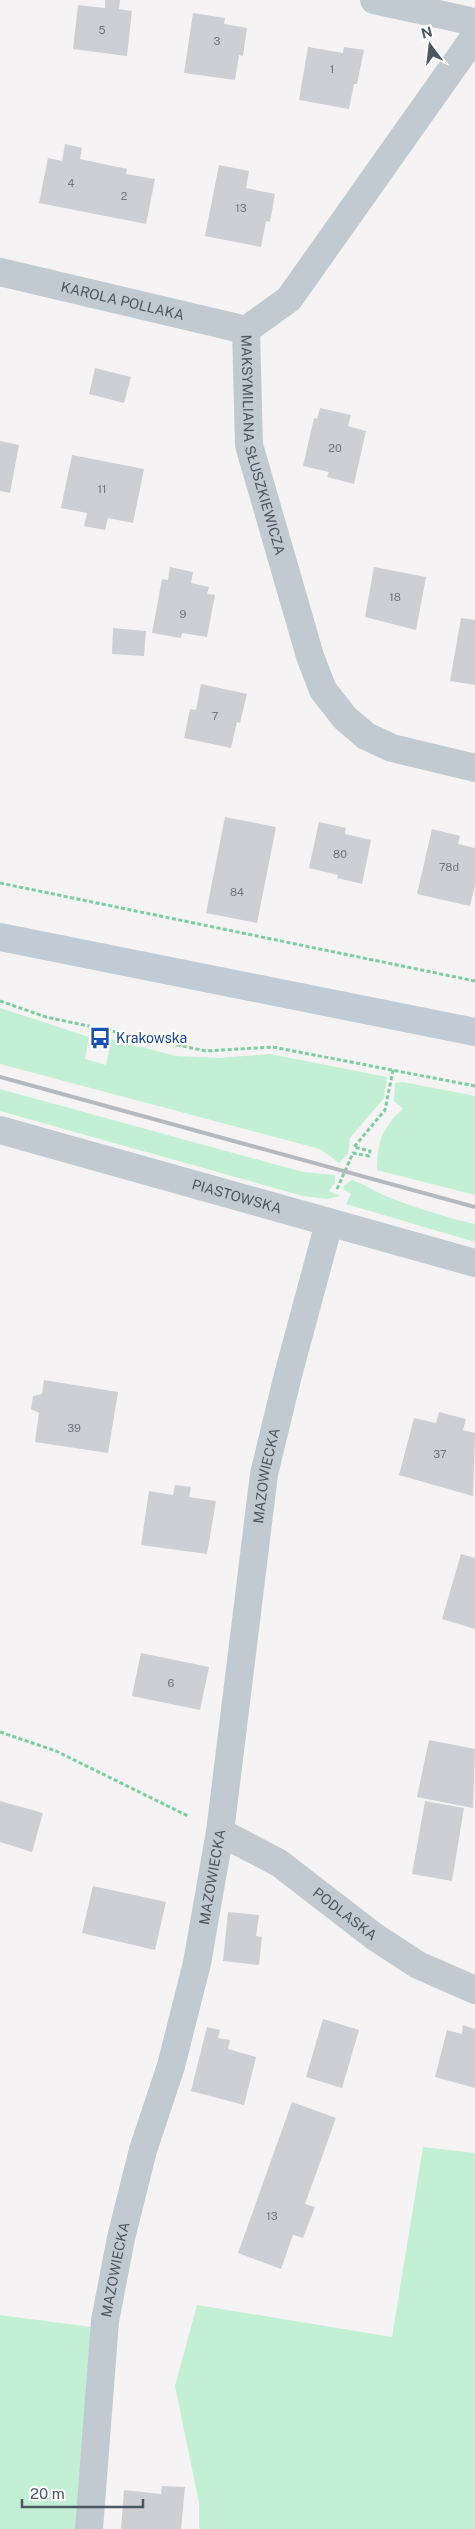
<svg xmlns="http://www.w3.org/2000/svg" width="475" height="2529" font-family="'Public Sans',sans-serif">
	<style>
		.green { fill: #c3f0d4 }
		.building { fill: #cdcfd5 }
		.lines { fill: none; stroke-linecap: round; stroke-linejoin: round }
		.path { stroke: #7bcea3; stroke-width: 3; stroke-dasharray: 4 2.5; stroke-linecap: butt }
		.minor { stroke: #c1cad1; stroke-width: 28 }
		.secondary { stroke: #c1cbd5; stroke-width: 28 }
		.rail { stroke: #b5b8bd; stroke-width: 4 }
		.labels { text-anchor: middle; dominant-baseline: central; stroke-width: 4.5; stroke-linejoin: round; paint-order: stroke }
		.number-label { font-size: 11px; fill: #6b747d }
		.street-label { font-size: 14px; fill: #4a5660; stroke: #fff }
		.transit-label { font-size: 14px; fill: #164399; stroke: #fff; text-anchor: start }
	</style>
	<rect width="100%" height="100%" fill="#f5f3f3"/>
	<g class="green">
		<polygon points="0,1008 89,1037 85,1059 106,1065 111,1039 176,1056 219,1058 270,1054 387,1077 384,1098 350,1138 348,1154 339,1163 320,1149 0,1064"/>
		<path d="M403,1082l72,14v99l-98,-25c1,-31 4,-39 26,-62l-9,-7 1,-18z"/>
		<polygon points="0,1089 303,1172 335,1175 335,1183 329,1191 340,1196 327,1199 303,1196 0,1111"/>
		<path d="M352,1180c13,4 23,12 36,17 28,11 57,20 87,27v18l-129,-38 5,-10 -8,-5 1,-3z"/>
		<polygon points="423,2147 475,2153 475,2529 199,2529 199,2503 175,2386 197,2305 392,2337"/>
		<polygon points="0,2315 91,2327 77,2529 0,2529"/>
	</g>
	<g class="building">
		<polygon points="105,0 120,0 119,9 132,11 127,56 73,49 78,5 105,8"/>
		<polygon points="193,13 225,18 224,24 247,28 243,56 239,55 235,80 184,73"/>
		<polygon points="308,47 343,53 344,47 364,50 357,84 354,84 349,109 299,100"/>
		<polygon points="65,144 82,148 80,159 127,169 126,174 155,179 146,224 39,203 48,158 62,161"/>
		<polygon points="219,165 249,171 246,188 275,194 270,222 266,221 261,247 205,236"/>
		<polygon points="95,368 131,377 124,403 89,394"/>
		<polygon points="320,408 351,415 348,426 366,431 354,484 327,477 329,472 303,466 314,418 317,419"/>
		<polygon points="0,441 19,445 10,493 0,491"/>
		<polygon points="72,455 144,469 133,523 108,518 105,530 84,526 87,513 61,508"/>
		<polygon points="170,567 193,572 191,583 209,587 207,594 215,595 207,637 182,633 181,638 152,633 162,579 168,580"/>
		<polygon points="374,567 426,577 416,630 365,617"/>
		<polygon points="461,618 475,620 475,685 450,681"/>
		<polygon points="113,628 146,631 144,656 112,654"/>
		<polygon points="201,684 247,694 240,723 237,722 231,748 184,738 190,709 196,710"/>
		<polygon points="225,817 276,827 257,923 206,913"/>
		<polygon points="319,822 346,828 345,834 371,840 362,884 337,878 338,875 309,868"/>
		<polygon points="432,829 460,836 458,844 475,848 475,885 470,906 417,894"/>
		<polygon points="44,1380 118,1392 108,1453 35,1442 39,1413 31,1409 33,1396 42,1394"/>
		<polygon points="439,1412 466,1419 463,1430 475,1433 473,1496 399,1475 414,1418 436,1423"/>
		<polygon points="175,1485 191,1487 189,1497 216,1501 207,1554 141,1545 149,1491 173,1495"/>
		<polygon points="461,1554 475,1558 475,1629 442,1619"/>
		<polygon points="141,1653 209,1667 200,1710 132,1696"/>
		<polygon points="429,1740 475,1749 473,1808 417,1797"/>
		<polygon points="0,1801 43,1813 32,1852 0,1842"/>
		<polygon points="425,1801 464,1808 452,1881 412,1874"/>
		<polygon points="93,1886 166,1902 155,1950 82,1933"/>
		<polygon points="228,1912 259,1915 256,1936 262,1937 259,1965 223,1961"/>
		<polygon points="323,2019 359,2030 342,2088 306,2077"/>
		<polygon points="463,2025 475,2029 475,2088 435,2077 447,2030 462,2034"/>
		<polygon points="207,2027 220,2030 218,2038 230,2040 228,2049 256,2057 244,2105 191,2091"/>
		<polygon points="292,2102 336,2118 305,2204 315,2207 303,2238 293,2235 281,2269 238,2253"/>
		<polygon points="162,2486 185,2487 181,2529 121,2529 124,2490 161,2494"/>
	</g>
	<g class="lines">
		<g class="path">
			<polyline points="0,883 475,981"/>
			<polyline points="0,1001 46,1017 206,1051 273,1047 475,1086"/>
			<polyline points="337,1189 353,1153 369,1156 370,1151 354,1147 385,1110 393,1070"/>
			<polyline points="0,1732 56,1751 188,1816"/>
		</g>
		<g class="minor">
			<polyline points="374,0 475,22"/>
			<path id="s1" d="M475,36l-186,263 -43,31 3,115 61,211 13,34 22,28 21,18 26,12 83,20"/>
			<path id="s2" d="M0,272l246,58"/>
			<path id="s3" d="M0,1130l475,133"/>
			<path id="s4" d="M220,1832l59,31 96,74 43,28 57,25"/>
			<path id="s5" d="M89,2529l16,-208 16,-83 22,-88 28,-84 26,-103 23,-131 44,-358 24,-99 41,-152"/>
		</g>
		<polyline class="secondary" points="0,937 475,1032"/>
		<polyline class="rail" points="0,1077 475,1207"/>
	</g>
	<defs>
		<g id="bus-bare" transform="scale(1.725)"><path d="M-5-6H5V4H4V6H2V4H-2V6H-4V4H-5ZM-3.5-4V0h7V-4ZM-3.5 1.2v1.5H-2V1.2ZM2 1.2v1.5H3.5V1.2Z" fill="#1a4fb4" stroke="#fff" stroke-width="2.5" paint-order="stroke"/></g>
	</defs>
	<g fill-rule="evenodd">
		<use href="#bus-bare" x="100" y="1038"/>
	</g>
	<g class="labels">
		<g class="number-label">
			<text x="102" y="30">5</text>
			<text x="217" y="41">3</text>
			<text x="332" y="69">1</text>
			<text x="71" y="183">4</text>
			<text x="124" y="196">2</text>
			<text x="241" y="208">13</text>
			<text x="335" y="448">20</text>
			<text x="102" y="489">11</text>
			<text x="395" y="597">18</text>
			<text x="183" y="614">9</text>
			<text x="215" y="716">7</text>
			<text x="340" y="854">80</text>
			<text x="449" y="867">78d</text>
			<text x="237" y="892">84</text>
			<text x="74" y="1428">39</text>
			<text x="440" y="1454">37</text>
			<text x="171" y="1683">6</text>
			<text x="272" y="2216">13</text>
		</g>
		<g class="street-label">
			<text stroke="none"><textPath href="#s2" startOffset="126">KAROLA POLLAKA</textPath></text>
			<text stroke="none"><textPath href="#s1" startOffset="492">MAKSYMILIANA SŁUSZKIEWICZA</textPath></text>
			<text stroke="none"><textPath href="#s3" startOffset="246">PIASTOWSKA</textPath></text>
			<text stroke="none"><textPath href="#s5" startOffset="1071">MAZOWIECKA</textPath></text>
			<text stroke="none"><textPath href="#s5" startOffset="666">MAZOWIECKA</textPath></text>
			<text stroke="none"><textPath href="#s4" startOffset="150">PODLASKA</textPath></text>
			<text stroke="none"><textPath href="#s5" startOffset="261">MAZOWIECKA</textPath></text>
		</g>
		<g class="transit-label">
			<text x="116" y="1038">Krakowska</text>
		</g>
	</g>
	<g transform="translate(430 45) rotate(345)" stroke="#ffffff" stroke-width="4" paint-order="stroke">
	<path d="M0-4L9 19L0 12L-9 19Z" fill="#4a5660"/>
	<text y="-8" font-size="14" font-weight="bold" text-anchor="middle" fill="#4a5660">N</text>
	</g>
	<path d="M22 2499v8h121v-8" fill="none" stroke="#4a5660" stroke-width="2.5"/>
	<text x="30" y="2499" font-size="15" fill="#4a5660" stroke="#ffffff" stroke-width="4" paint-order="stroke">20 m</text>
</svg>
